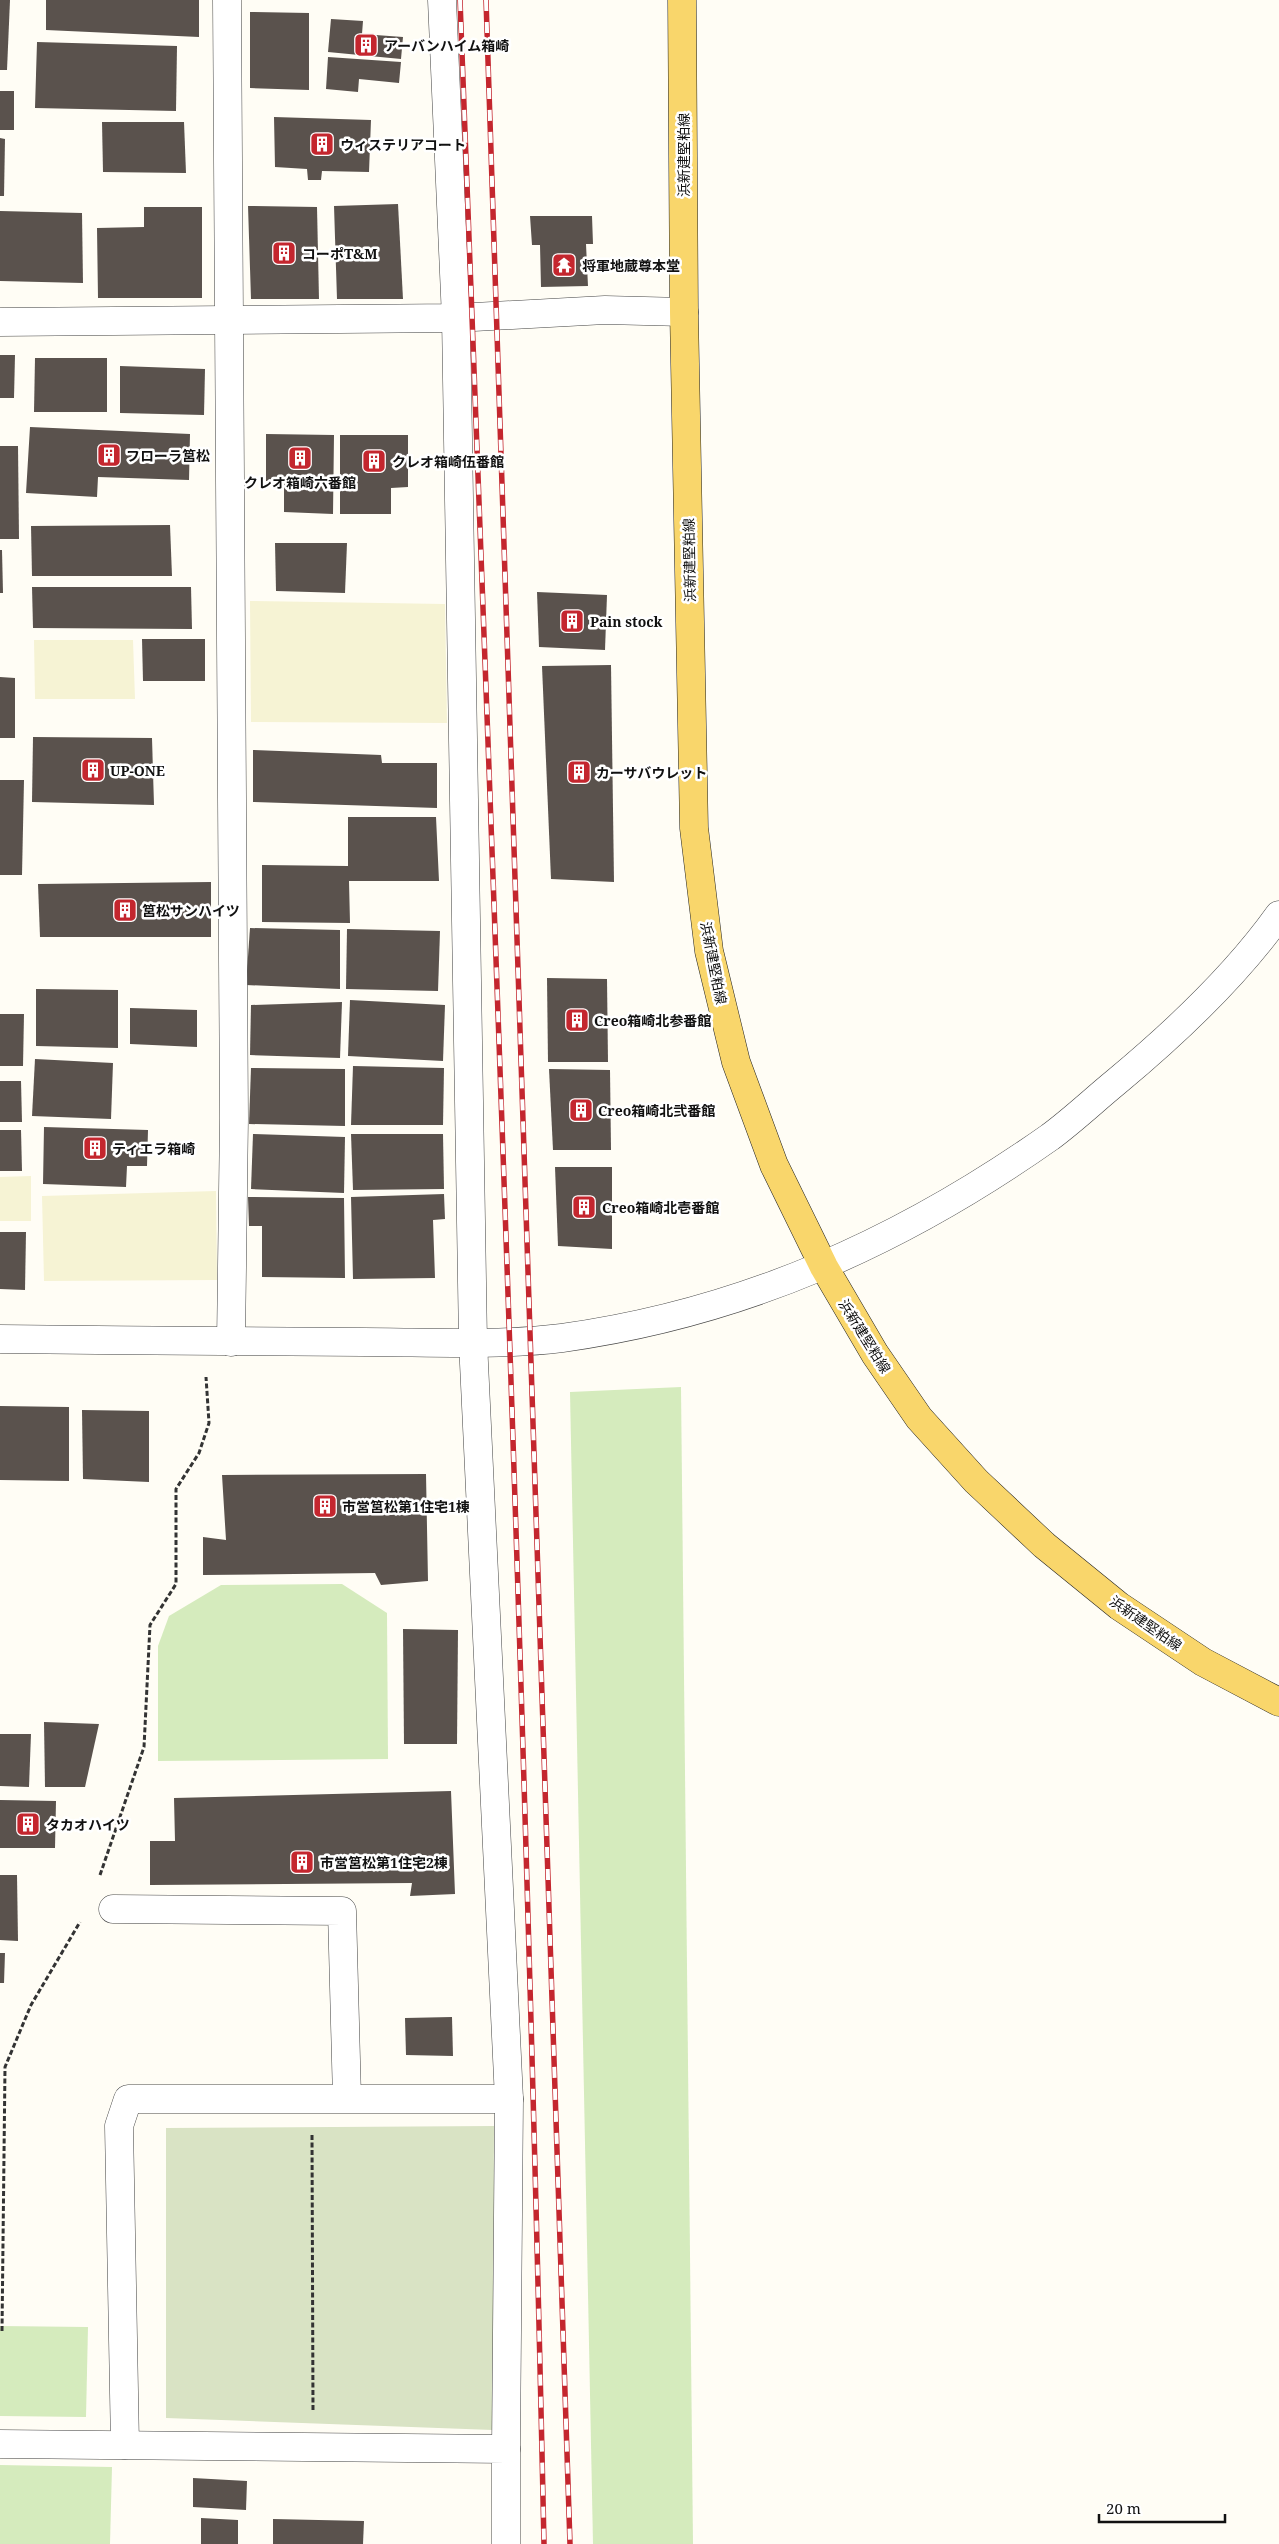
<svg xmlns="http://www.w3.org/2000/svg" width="1279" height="2544" font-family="'Noto Serif','Noto Sans JP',serif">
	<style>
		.farmland { fill: #f6f3d4 }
		.green { fill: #d5ebbd }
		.cemetery { fill: #d9e3c4 }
		.building { fill: #5a524d }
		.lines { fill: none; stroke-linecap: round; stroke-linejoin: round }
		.minor-casing { stroke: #444; stroke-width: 29 }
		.major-casing { stroke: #222; stroke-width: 29 }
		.path { stroke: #333; stroke-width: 3; stroke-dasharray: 5 2.5; stroke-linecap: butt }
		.minor { stroke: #fff; stroke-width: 28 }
		.major { stroke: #f9d66b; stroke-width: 28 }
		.rail-casing { stroke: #c4262e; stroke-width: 5.5 }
		.rail { stroke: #fff; stroke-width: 4; stroke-dasharray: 11; stroke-linecap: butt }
		.labels { text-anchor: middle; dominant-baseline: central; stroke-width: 5; stroke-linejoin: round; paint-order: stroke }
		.poi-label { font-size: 14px; font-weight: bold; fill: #111; stroke: #fff; text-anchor: start }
		.street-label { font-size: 14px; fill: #111; stroke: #fff }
	</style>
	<rect width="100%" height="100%" fill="#fffdf5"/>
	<g class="farmland">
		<polygon points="250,601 445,604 447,723 251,722"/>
		<polygon points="34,640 133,640 135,699 35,699"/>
		<polygon points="31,1176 31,1221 0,1221 0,1177"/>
		<polygon points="216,1191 217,1280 44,1281 42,1196"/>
	</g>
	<g class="green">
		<polygon points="681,1387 693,2544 593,2544 570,1392"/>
		<polygon points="342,1584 387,1613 388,1759 158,1761 158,1646 169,1616 221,1585"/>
		<polygon points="0,2326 88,2327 86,2417 0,2416"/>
		<polygon points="0,2465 112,2467 110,2544 0,2544"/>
	</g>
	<polygon class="cemetery" points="494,2126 493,2430 166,2418 166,2128"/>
	<g class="building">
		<polygon points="0,0 10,0 7,70 0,70"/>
		<polygon points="46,0 199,0 199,37 46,30"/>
		<polygon points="250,12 309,13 309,90 250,88"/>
		<polygon points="331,19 363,21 362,34 403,37 401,59 328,52"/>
		<polygon points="37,42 177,46 176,111 35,108"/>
		<polygon points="328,57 401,62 399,83 359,79 358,92 326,89"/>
		<rect x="0" y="91" width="14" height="39"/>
		<polygon points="274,117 371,120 369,172 322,171 321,180 308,180 307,169 275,167"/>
		<polygon points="102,122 184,122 186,173 103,172"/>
		<polygon points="0,138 5,139 4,196 0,196"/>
		<polygon points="398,204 403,299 337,299 334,206"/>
		<polygon points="248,206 317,207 319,299 251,299"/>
		<polygon points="144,207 202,207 202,298 98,298 97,228 144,227"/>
		<polygon points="0,211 82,213 83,283 0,281"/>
		<polygon points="530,216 592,216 593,244 586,244 588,286 541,287 540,245 532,245"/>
		<polygon points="0,355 15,355 14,398 0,398"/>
		<polygon points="35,358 107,358 107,412 34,412"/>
		<polygon points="120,366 205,369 204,415 120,413"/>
		<polygon points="30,427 190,434 189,480 98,477 97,497 26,493"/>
		<polygon points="266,434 334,435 333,514 284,512 284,482 266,481"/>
		<polygon points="340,435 408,435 408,487 391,488 391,514 340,514"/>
		<polygon points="0,446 18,446 19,539 0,539"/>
		<polygon points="170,525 172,576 32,576 31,526"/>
		<polygon points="275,543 347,543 345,593 276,591"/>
		<polygon points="0,550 2,550 3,593 0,593"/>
		<polygon points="32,587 191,587 192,629 33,628"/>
		<polygon points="537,592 607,595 605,650 539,647"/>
		<polygon points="142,639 205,639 205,681 143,681"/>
		<polygon points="611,665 614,882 551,879 542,666"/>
		<polygon points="0,677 15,678 15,738 0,738"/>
		<polygon points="33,737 152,738 154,805 32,802"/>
		<polygon points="253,750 381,755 382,763 437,763 437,808 253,802"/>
		<polygon points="0,780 24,780 22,875 0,875"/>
		<polygon points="348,817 436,817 439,881 349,881 350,923 262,922 262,865 348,866"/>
		<polygon points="211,882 211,937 40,937 38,884"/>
		<polygon points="250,928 340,930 340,989 246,985"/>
		<polygon points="347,929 440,931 438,991 346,989"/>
		<polygon points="547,978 607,979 608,1062 548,1062"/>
		<polygon points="36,989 118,990 118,1048 36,1046"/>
		<polygon points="350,1000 445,1005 443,1061 348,1056"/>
		<polygon points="342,1002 340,1058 250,1055 251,1005"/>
		<polygon points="130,1008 197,1010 197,1047 130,1044"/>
		<polygon points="0,1014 24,1014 23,1066 0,1066"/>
		<polygon points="35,1059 113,1063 111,1119 32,1116"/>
		<polygon points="353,1066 444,1068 443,1125 351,1125"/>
		<polygon points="251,1068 345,1069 345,1126 249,1124"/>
		<polygon points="549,1069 610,1070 611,1150 553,1150"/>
		<polygon points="0,1081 21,1081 22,1122 0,1122"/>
		<polygon points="44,1127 148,1130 147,1166 127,1166 126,1187 43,1184"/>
		<polygon points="0,1130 21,1130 22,1171 0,1171"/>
		<polygon points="253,1134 345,1137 344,1193 251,1189"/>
		<polygon points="351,1134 443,1134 444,1189 353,1190"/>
		<polygon points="555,1167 612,1167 612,1249 558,1246"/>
		<polygon points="444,1194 445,1219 433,1220 435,1278 353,1279 351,1197"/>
		<polygon points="248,1197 344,1198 345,1278 262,1277 262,1226 249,1226"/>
		<polygon points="0,1232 26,1232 25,1290 0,1289"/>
		<polygon points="0,1406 69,1407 69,1481 0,1480"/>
		<polygon points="82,1410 149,1411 149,1482 83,1479"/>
		<polygon points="426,1474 428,1581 381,1585 375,1573 203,1575 203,1537 226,1540 222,1475"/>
		<polygon points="403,1629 458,1630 457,1744 404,1744"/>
		<polygon points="44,1722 99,1724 85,1787 45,1787"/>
		<polygon points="0,1734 31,1734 29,1787 0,1786"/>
		<polygon points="451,1791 455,1894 410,1896 412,1883 150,1885 150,1841 175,1841 174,1798"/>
		<polygon points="0,1800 56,1801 55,1848 0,1848"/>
		<polygon points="0,1875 17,1875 18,1941 0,1940"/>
		<polygon points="0,1953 5,1953 4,1983 0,1983"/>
		<polygon points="452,2017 453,2056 406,2055 405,2018"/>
		<polygon points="193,2478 247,2481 246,2510 193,2507"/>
		<polygon points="201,2518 238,2520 238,2544 201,2544"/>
		<polygon points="273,2519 364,2521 363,2544 273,2544"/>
	</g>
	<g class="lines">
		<g class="minor-casing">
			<g id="minor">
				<polyline points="227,0 234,1118 231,1342"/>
				<polyline points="442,0 456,318 473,1342 509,2099"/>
				<polyline points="0,322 456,318 605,310 684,312"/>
				<path d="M0,1339c121,1 242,3 363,3 65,0 134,4 199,-4 181,-25 339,-96 488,-201 23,-17 44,-37 66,-55 59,-49 118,-104 163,-167"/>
				<polyline points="113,1909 342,1911 347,2098"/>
				<polyline points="0,2444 506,2449 506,2544"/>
				<polyline points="125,2445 119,2126 128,2099 509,2099 506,2449"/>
			</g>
		</g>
		<g class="major-casing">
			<polyline id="major" points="682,0 684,312 694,828 709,951 736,1062 774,1165 824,1267 875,1354 919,1418 976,1481 1044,1545 1119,1606 1203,1662 1279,1702"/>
		</g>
		<g class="path">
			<polyline points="100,1875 144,1747 150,1625 176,1584 176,1489 199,1453 209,1423 206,1377"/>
			<polyline points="312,2135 313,2411"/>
			<polyline points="2,2331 5,2067 31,2005 80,1922"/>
		</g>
		<use href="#minor" class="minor"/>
		<use href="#major" class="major"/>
		<g class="rail-casing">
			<g id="rail">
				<path d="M460,0c32,848 66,1696 84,2544"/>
				<polyline points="486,0 570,2544"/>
			</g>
		</g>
		<use href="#rail" class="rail"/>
	</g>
	<defs>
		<g id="building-square" transform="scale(1.25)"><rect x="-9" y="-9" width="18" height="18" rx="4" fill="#c4262e" stroke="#fff"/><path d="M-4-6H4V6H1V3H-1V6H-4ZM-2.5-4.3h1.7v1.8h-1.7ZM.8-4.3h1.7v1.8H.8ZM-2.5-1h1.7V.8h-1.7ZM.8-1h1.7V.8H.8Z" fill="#fff"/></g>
		<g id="temple-square" transform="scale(1.25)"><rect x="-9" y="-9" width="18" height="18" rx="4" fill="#c4262e" stroke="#fff"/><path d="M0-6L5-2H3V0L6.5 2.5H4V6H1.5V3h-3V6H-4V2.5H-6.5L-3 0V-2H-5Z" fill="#fff"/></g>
	</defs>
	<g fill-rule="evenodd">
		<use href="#building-square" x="366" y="45"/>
		<use href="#building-square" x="322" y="144"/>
		<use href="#building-square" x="284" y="253"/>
		<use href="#temple-square" x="564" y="265"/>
		<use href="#building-square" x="109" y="455"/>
		<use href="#building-square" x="300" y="458"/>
		<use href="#building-square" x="374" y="461"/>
		<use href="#building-square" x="572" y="621"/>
		<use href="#building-square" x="93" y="770"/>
		<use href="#building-square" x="579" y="772"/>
		<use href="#building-square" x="125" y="910"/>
		<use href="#building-square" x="577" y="1020"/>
		<use href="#building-square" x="581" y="1110"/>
		<use href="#building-square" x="95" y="1148"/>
		<use href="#building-square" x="584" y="1207"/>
		<use href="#building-square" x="325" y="1506"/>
		<use href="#building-square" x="28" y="1824"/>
		<use href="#building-square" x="302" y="1862"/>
	</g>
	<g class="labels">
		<g class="poi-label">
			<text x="384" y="45">アーバンハイム箱崎</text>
			<text x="340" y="144">ウィステリアコート</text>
			<text x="302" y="253">コーポT&amp;M</text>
			<text x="582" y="265">将軍地蔵尊本堂</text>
			<text x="126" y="455">フローラ筥松</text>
			<text x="392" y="461">クレオ箱崎伍番館</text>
			<text x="300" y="482" text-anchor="middle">クレオ箱崎六番館</text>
			<text x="590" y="621">Pain stock</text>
			<text x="110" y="770">UP-ONE</text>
			<text x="596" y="772">カーサバウレット</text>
			<text x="142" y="910">筥松サンハイツ</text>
			<text x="594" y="1020">Creo箱崎北参番館</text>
			<text x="598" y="1110">Creo箱崎北弐番館</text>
			<text x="112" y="1148">ティエラ箱崎</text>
			<text x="602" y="1207">Creo箱崎北壱番館</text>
			<text x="342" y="1506">市営筥松第1住宅1棟</text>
			<text x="46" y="1824">タカオハイツ</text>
			<text x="320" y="1862">市営筥松第1住宅2棟</text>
		</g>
		<g class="street-label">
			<text transform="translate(683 155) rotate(-90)">浜新建堅粕線</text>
			<text transform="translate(689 560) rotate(-91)">浜新建堅粕線</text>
			<text transform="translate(714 963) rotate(79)">浜新建堅粕線</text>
			<text transform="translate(865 1336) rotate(58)">浜新建堅粕線</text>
			<text transform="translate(1146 1623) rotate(35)">浜新建堅粕線</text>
		</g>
	</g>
	<path d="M1099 2514v8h126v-8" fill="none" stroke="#111111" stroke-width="2.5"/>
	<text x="1106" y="2514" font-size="15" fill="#111111" stroke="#ffffff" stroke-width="4" paint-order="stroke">20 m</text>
</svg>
